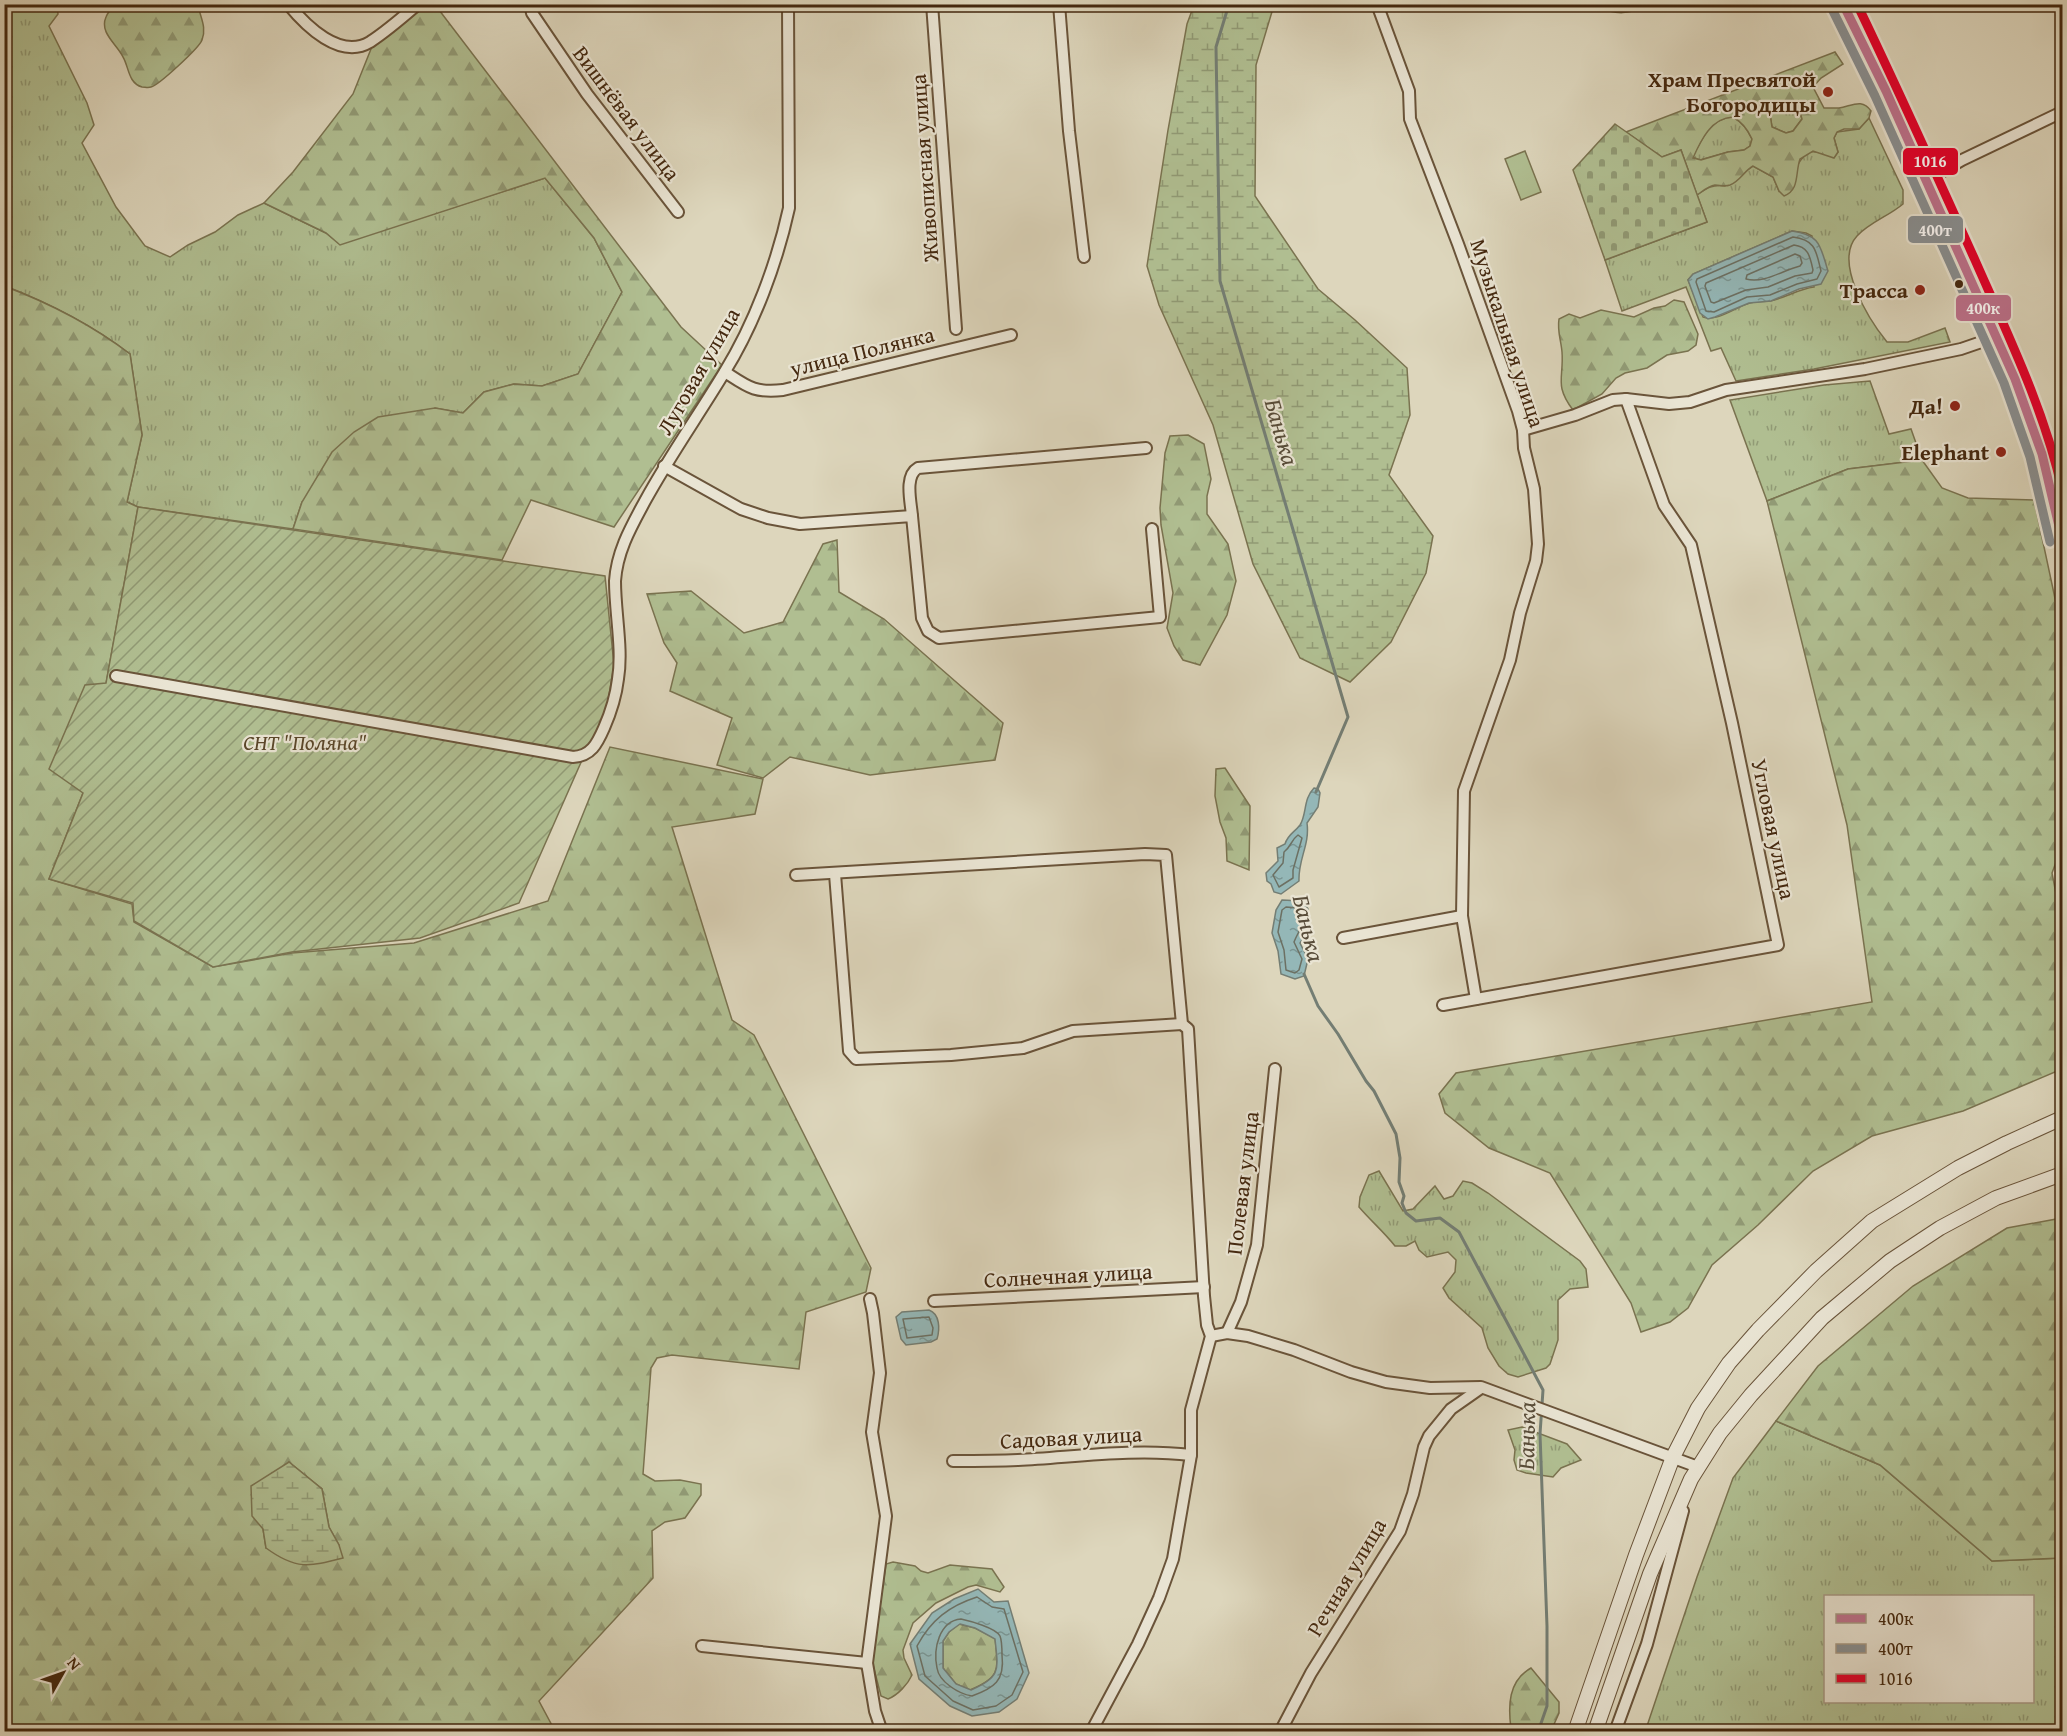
<svg xmlns="http://www.w3.org/2000/svg" width="2067" height="1736" font-family="'Gentium Book Plus',serif">
	<style>
		.grass { fill: url(#grass-tufts); stroke: #7a7350; stroke-width: 1.5; fill-rule: evenodd }
		.forest { fill: url(#forest-firs); stroke: #7a7350; stroke-width: 1.5; fill-rule: evenodd }
		.wetland { fill: url(#wetland-marsh); stroke: #7a7350; stroke-width: 1.5 }
		.cemetery { fill: url(#cemetery-stones); stroke: #7a7350; stroke-width: 1.5 }
		.garden { fill: url(#garden-furrows); stroke: #7a7350; stroke-width: 1.5 }
		.pitch { fill: #b0be91; stroke: #7a7350; stroke-width: 1.5 }
		.water { fill: url(#water-ripples); stroke: #747e74; stroke-width: 1.5; fill-rule: evenodd }
		.lines { fill: none; stroke-linecap: round; stroke-linejoin: round }
		.shore { stroke: #6c7063; stroke-width: 1.5 }
		.stream { stroke: #747e74; stroke-width: 3 }
		.minor-casing { stroke: #6a543a; stroke-width: 14 }
		.tertiary-casing { stroke: #6a543a; stroke-width: 16 }
		.primary-casing { stroke: #44280f; stroke-width: 20 }
		.minor { stroke: #e9e4d3; stroke-width: 10 }
		.tertiary { stroke: #e9e4d3; stroke-width: 14 }
		.primary { stroke: #debb7e; stroke-width: 16 }
		.bus-1-casing { stroke: #e9e4d3; stroke-width: 14 }
		.bus-2-casing { stroke: #e9e4d3; stroke-width: 14 }
		.bus-3-casing { stroke: #e9e4d3; stroke-width: 14 }
		.bus-1 { stroke: #be728e; stroke-width: 9 }
		.bus-2 { stroke: #899093; stroke-width: 9 }
		.bus-3 { stroke: #e4002b; stroke-width: 9 }
		.poi-dot { fill: #8f2418; stroke: #e9e4d3; stroke-width: 2 }
		.bus-dot { fill: #44280f; stroke: #e9e4d3; stroke-width: 2 }
		.labels { text-anchor: middle; dominant-baseline: central; stroke-width: 4.5; stroke-linejoin: round; paint-order: stroke }
		.poi-label { font-size: 22px; font-weight: bold; fill: #44280f; stroke: #e9e4d3; text-anchor: end }
		.street-label { font-size: 22px; fill: #44280f; stroke: #e9e4d3 }
		.park-label { font-size: 22px; font-style: italic; fill: #5a4629; stroke: #e9e4d3 }
		.water-label { font-size: 24px; font-style: italic; fill: #584c39; stroke: #e9e4d3 }
		.line-badge { stroke: #e9e4d3; stroke-width: 2 }
		.badge-label { font-size: 16px; text-anchor: middle; font-weight: bold; fill: #fff }
	</style>
	<defs>
		<pattern id="grass-tufts" width="24" height="20" patternUnits="userSpaceOnUse" patternTransform="scale(1.5)"><rect width="24" height="20" fill="#b0be91"/><path d="M3 7l-1-3M5 7V3M7 7l1-3M15 17l-1-3M17 17v-4M19 17l1-3" fill="none" stroke="#919a75"/></pattern>
		<pattern id="forest-firs" width="22" height="20" patternUnits="userSpaceOnUse" patternTransform="scale(1.5)"><rect width="22" height="20" fill="#b0be91"/><path d="M5 1l3.5 6h-7zM16 11l3.5 6h-7z" fill="#919a75"/></pattern>
		<pattern id="wetland-marsh" width="20" height="14" patternUnits="userSpaceOnUse" patternTransform="scale(1.5)"><rect width="20" height="14" fill="#b0be91"/><path d="M1 5h8M5 5V1M11 12h8M15 12V8" fill="none" stroke="#919a75"/></pattern>
		<pattern id="cemetery-stones" width="16" height="16" patternUnits="userSpaceOnUse" patternTransform="scale(1.5)"><rect width="16" height="16" fill="#b0be91"/><path d="M2 7V4a2 2 0 0 1 4 0v3zM10 15v-3a2 2 0 0 1 4 0v3z" fill="#919a75"/></pattern>
		<pattern id="garden-furrows" width="10" height="10" patternUnits="userSpaceOnUse" patternTransform="scale(1.5)"><rect width="10" height="10" fill="#b0be91"/><path d="M-1 1l2-2M0 10L10 0M9 11l2-2" fill="none" stroke="#919a75"/></pattern>
		<pattern id="water-ripples" width="26" height="14" patternUnits="userSpaceOnUse" patternTransform="scale(1.5)"><rect width="26" height="14" fill="#94b7b7"/><path d="M2 4q2-2 4 0t4 0M15 11q2-2 4 0t4 0" fill="none" stroke="#7a9593"/></pattern>
	</defs>
	<rect width="100%" height="100%" fill="#ddd6bc"/>
	<filter id="stains"><feTurbulence type="fractalNoise" baseFrequency=".00333" numOctaves="4"/><feColorMatrix values="0 0 0 0 .2 0 0 0 0 .09 0 0 0 0 .02 0 0 0 .5 -.17"/></filter>
	<radialGradient id="worn" r=".72"><stop offset=".6" stop-color="#630" stop-opacity="0"/><stop offset="1" stop-color="#630" stop-opacity=".3"/></radialGradient>
	<g class="grass">
		<path d="M4,5h53l1,9 -9,12 38,77 7,22 -12,18 34,64 29,39 25,11 18,-12 27,-13 23,-17 26,-12 62,30 14,11 205,-66 49,60 28,54 -44,82 -36,12 -28,-2 -30,8 -21,21 -28,-5 -133,94 -9,27 -155,-22 -11,-5 15,-67 -12,-81c-38,-29 -81,-51 -125,-68z"/>
		<polygon points="1795,101 1802,105 1800,112 1802,119 1793,131 1786,133 1772,127 1770,114 1784,110"/>
		<path d="M1733,117c9,5 15,13 19,22l-2,7 -6,4 -16,2 -28,8 -8,-3c10,-17 18,-39 41,-40z"/>
		<path d="M1869,118l34,72v14c-14,12 -33,18 -46,32 -24,26 12,84 30,106h21l37,-14 5,14 -136,27 -78,12 -15,-33 -10,3 -25,-64 -64,24 -17,-51 102,-38 -10,-27c10,-7 16,-11 28,-9l28,-20 20,11 6,14c6,-8 13,-16 18,-25 11,-19 17,-16 37,-9l4,-5 -4,-14 3,-6 22,-3zM1792,231l14,2 6,3 2,51c-16,2 -29,11 -44,14 -8,1 -16,0 -23,3 -13,4 -30,18 -44,13l-15,-37 5,-6z"/>
		<polygon points="1870,381 1889,434 1911,429 1922,460 1848,469 1767,501 1730,400 1824,385"/>
		<path d="M1379,1171l24,40 10,-2 22,-23 9,13 9,-3 10,-15 9,2 16,10 92,68 6,8 2,18 -18,2 -12,11v40l-8,24 -4,4 -28,9 -10,-3 -9,-8 -11,-18 -6,-20 -33,-30 -6,-10 12,-16 1,-12 -8,-8 -21,5 -8,-7 -4,-9 -9,5h-11c-11,-14 -24,-25 -36,-39l1,-10 9,-22z"/>
		<path d="M1776,1421l104,44 112,96 70,-3v173l-417,1 52,-155 36,-99zM1826,1596h206v106h-206z"/>
		<polygon points="1522,1427 1567,1444 1581,1460 1561,1468 1553,1477 1526,1473 1517,1470 1514,1460 1515,1450 1508,1430"/>
	</g>
	<g class="forest">
		<path d="M112,5h86c2,12 9,22 4,35 -3,8 -43,45 -51,47 -3,1 -6,0 -9,0 -14,-4 -13,-20 -19,-30 -6,-13 -24,-24 -17,-40 2,-5 5,-7 6,-12z"/>
		<polygon points="428,5 436,6 681,327 722,365 614,527 531,500 502,560 293,529 302,502 332,452 354,432 378,417 435,408 463,413 484,392 514,384 542,386 578,374 622,292 594,238 545,178 340,245 326,233 264,203 293,172 353,94 373,44"/>
		<path d="M1598,5v-1l54,1c-21,7 -34,13 -54,0z"/>
		<path d="M1835,52l8,12 -22,14 -8,9 11,21c5,0 10,0 15,0 13,-2 23,-10 32,3l-2,7 -10,11h-15l-7,3 -3,6 4,14 -4,6 -21,-7 -13,8c-5,14 0,31 -16,37l-5,-5 -6,-14 -20,-11c-9,5 -13,15 -23,19 -6,2 -10,0 -15,0 -7,1 -12,6 -18,10l-16,-45 -19,7 -36,-25zM1795,101l7,4 -2,7 2,7 -9,12 -7,2 -14,-6 -2,-13 14,-4zM1733,117c9,5 15,13 19,22l-2,7 -6,4 -16,2 -27,8 -8,-2c8,-18 18,-40 40,-41z"/>
		<path d="M4,286c45,17 88,39 126,68l12,81 -15,67 11,5 -32,177 -23,109 -34,86 83,25 2,18 79,45 79,-14 122,-10 134,-42 62,-154 153,32 -8,35 -83,13 60,193 22,15 117,233 -5,24 -60,20 -7,57 -127,-14 -15,3 -6,10 -8,106 12,7 25,-1 21,4v11l-16,23 -20,4 -13,9 1,47 -114,123 16,30h-550zM289,1462l33,27 7,38 10,18 -73,3 -3,-19z"/>
		<path d="M1674,300l10,2 14,32 -2,11 -8,6 -21,4 -20,13 -22,5 -9,5 -14,16 -29,16c-19,-25 -9,-32 -11,-58 -1,-12 -5,-21 -3,-33l10,-5 11,4 21,-8 33,7 20,-9 11,-2z"/>
		<polygon points="1188,435 1204,444 1211,479 1207,496 1207,514 1228,544 1236,581 1227,615 1200,665 1183,660 1174,646 1167,628 1173,593 1161,525 1160,508 1165,453 1170,436"/>
		<polygon points="1922,460 1942,488 1968,498 2034,500 2062,631 2062,846 2052,873 2062,924 2062,1069 1963,1111 1872,1136 1813,1171 1758,1225 1712,1265 1688,1308 1670,1322 1641,1332 1631,1303 1550,1173 1489,1148 1445,1113 1439,1094 1456,1073 1872,1002 1847,825 1767,501 1848,469"/>
		<polygon points="837,540 839,592 884,619 1003,723 995,760 870,775 790,757 763,778 717,765 732,718 670,691 677,663 664,643 647,594 691,591 744,633 783,622 823,544"/>
		<polygon points="1225,768 1250,806 1249,870 1227,861 1226,838 1220,822 1215,796 1216,769"/>
		<polygon points="2062,1218 2062,1558 1992,1561 1880,1465 1776,1421 1818,1366 1913,1286 2007,1228"/>
		<path d="M893,1562l22,4 6,5 7,2 22,-8 42,4 12,18 -4,5 -24,-7 -8,2 -32,16 -23,20 -10,27 1,8 8,17c-4,9 -14,20 -24,24l-7,-3 -9,-35 14,-97z"/>
		<path d="M959,1624l16,4 20,10c3,31 7,39 -25,52l-14,-6 -13,-16v-27l6,-9z"/>
		<path d="M1531,1668l28,34v11l-8,18h-39l-1,-2c-3,-23 -3,-48 20,-61z"/>
	</g>
	<g class="wetland">
		<polygon points="1194,5 1274,5 1256,65 1255,196 1318,289 1355,320 1407,368 1410,415 1389,475 1433,536 1426,573 1391,642 1350,682 1300,658 1253,564 1213,425 1159,305 1147,266 1168,130 1187,24"/>
		<path d="M289,1462l33,27 7,38 10,18 4,13c-34,9 -47,12 -77,-10l-3,-19 -11,-13 -1,-30z"/>
	</g>
	<polygon class="cemetery" points="1615,124 1662,157 1681,150 1707,222 1605,260 1573,170"/>
	<polygon class="garden" points="138,507 605,576 614,665 607,707 598,737 586,751 519,903 420,938 292,952 213,967 134,921 133,903 49,879 83,793 49,769 85,685 106,683"/>
	<polygon class="pitch" points="1525,151 1541,192 1521,200 1505,159"/>
	<g class="water">
		<path d="M1792,231c29,4 28,15 36,40l-7,13 -22,5 -28,12 -22,2 -34,14 -7,2 -8,-6 -12,-33 5,-6z"/>
		<path d="M1314,788l4,1 2,4 -2,14 -11,16c3,22 -9,36 -8,58l-18,13 -7,-2 -3,-8 -4,-3 -1,-8 12,-12 -1,-13 8,-4c3,-10 9,-11 15,-19 7,-11 3,-26 14,-37z"/>
		<polygon points="1282,900 1302,901 1308,909 1310,928 1300,943 1308,959 1304,976 1295,979 1281,974 1278,951 1272,933 1276,910"/>
		<path d="M929,1310c11,4 11,19 8,29l-6,3 -25,3 -5,-6 -5,-22 6,-5z"/>
		<path d="M978,1589l16,13 14,-1 21,72 -12,26 -18,13 -27,4 -22,-10 -31,-27 -9,-35 22,-31 22,-14zM960,1624l15,4 20,11c3,30 7,38 -24,51l-15,-6 -13,-16v-27l6,-9z"/>
	</g>
	<g class="lines">
		<g class="shore">
			<path d="M1793,237c23,3 23,14 28,34l-4,8 -20,5 -27,11 -23,2 -33,15 -8,-1 -10,-29 1,-3z"/>
			<path d="M1794,245c15,2 16,12 19,25l-1,3 -17,3 -27,11 -22,3 -32,13 -3,-1 -6,-16 1,-3z"/>
			<path d="M1795,254l5,2 2,7 -2,3c-17,4 -36,18 -54,13l1,-4z"/>
			<path d="M1298,835l4,3 -9,32v8l-14,9 -6,-12 10,-12 1,-11c7,-5 7,-12 14,-17z"/>
			<path d="M1286,907l13,1c9,14 0,21 -5,34l8,17 -3,11 -4,3 -9,-3 -2,-20 -6,-18 4,-22z"/>
			<polygon points="929,1317 933,1328 932,1335 907,1338 903,1319"/>
			<path d="M977,1597l15,10 12,2 19,63 -11,23 -16,11 -23,4 -20,-9 -28,-25 -8,-30c14,-26 32,-40 60,-49z"/>
			<path d="M961,1619c9,2 35,9 39,17 2,5 2,14 2,19 3,26 -8,33 -30,41 -13,-2 -33,-14 -35,-28 -4,-19 2,-47 24,-49z"/>
		</g>
		<g class="stream">
			<polyline points="1229,4 1216,47 1220,281 1348,717 1316,792"/>
			<polyline points="1304,974 1318,1006 1338,1034 1366,1081 1374,1091 1396,1134 1400,1158 1399,1182 1404,1196 1402,1203 1406,1213 1416,1221 1440,1218 1459,1232 1543,1390 1540,1434 1547,1626 1547,1706 1538,1732"/>
		</g>
		<g class="minor-casing">
			<g id="minor">
				<path d="M288,4c18,22 52,56 82,38 17,-11 33,-25 48,-38"/>
				<polyline points="530,4 532,13 587,94 678,212"/>
				<polyline points="932,4 956,329"/>
				<polyline points="1059,4 1069,131 1084,257"/>
				<polyline points="1377,4 1409,91 1410,119 1458,244 1518,411 1523,430 1524,448 1534,489 1538,544 1536,561 1520,613 1510,660 1464,791 1462,916 1476,999"/>
				<polyline points="1926,181 1962,160 2062,112"/>
				<path d="M725,372c23,15 29,21 58,18l228,-55"/>
				<polyline points="1523,430 1575,415 1613,400 1626,399 1669,404 1690,402 1726,390 1865,369 1961,349 1996,337"/>
				<polyline points="664,466 741,509 768,518 800,524 912,516 922,618 928,631 939,638 1160,617 1152,529"/>
				<path d="M912,516c-1,-14 -8,-40 6,-48l228,-20"/>
				<path d="M116,676l457,81c18,-1 24,-13 31,-29 7,-16 12,-32 14,-49 5,-30 -3,-66 -3,-98 2,-30 16,-54 30,-80 24,-44 53,-85 79,-128 30,-48 53,-110 65,-165l-1,-204"/>
				<polyline points="835,874 849,1051 856,1059 951,1055 1023,1048 1073,1031 1182,1024"/>
				<polyline points="796,875 1145,854 1166,855 1182,1024 1188,1029 1204,1296 1207,1325 1211,1336 1191,1410 1191,1455 1173,1559 1159,1598 1138,1644 1091,1732"/>
				<polyline points="1343,938 1462,916"/>
				<polyline points="1443,1005 1778,945 1732,723 1691,545 1664,505 1626,399"/>
				<polyline points="870,1299 873,1313 880,1373 872,1432 886,1516 867,1663 875,1711 882,1732"/>
				<polyline points="934,1301 1204,1287"/>
				<polyline points="1227,1333 1241,1302 1257,1245 1275,1069"/>
				<polyline points="1211,1336 1227,1333 1248,1336 1294,1350 1351,1372 1386,1382 1430,1388 1481,1387 1698,1467"/>
				<path d="M953,1461c22,0 43,0 65,-1 57,-3 116,-12 173,-5"/>
				<polyline points="702,1646 867,1663"/>
				<polyline points="1280,1732 1311,1673 1400,1531 1413,1494 1424,1447 1429,1436 1451,1409 1481,1388"/>
				<polyline points="1615,1732 1647,1644 1683,1511"/>
			</g>
		</g>
		<g class="tertiary-casing">
			<g id="tertiary">
				<polyline points="1575,1732 1636,1555 1673,1457 1698,1408 1729,1363 1758,1330 1816,1271 1872,1221 1958,1168 2007,1143 2062,1118"/>
				<polyline points="1595,1732 1650,1574 1691,1479 1720,1433 1751,1395 1822,1318 1890,1261 1940,1228 1996,1198 2062,1174"/>
			</g>
		</g>
		<g class="primary-casing">
			<polyline id="primary" points="1843,4 1886,91 2015,379 2042,454 2062,539"/>
		</g>
		<use href="#minor" class="minor"/>
		<use href="#tertiary" class="tertiary"/>
		<use href="#primary" class="primary"/>
		<g class="bus-1-casing">
			<polyline id="bus-1" points="1843,4 1886,91 2015,379 2042,454 2062,539"/>
		</g>
		<g class="bus-2-casing">
			<polyline id="bus-2" points="1832,9 1875,96 2004,383 2030,457 2050,542"/>
		</g>
		<g class="bus-3-casing">
			<path id="bus-3" d="M1857,4c41,85 79,170 118,256 33,75 69,149 87,229"/>
		</g>
		<use href="#bus-1" class="bus-1"/>
		<use href="#bus-2" class="bus-2"/>
		<use href="#bus-3" class="bus-3"/>
	</g>
	<g class="poi-dot">
		<circle cx="1828" cy="92" r="6"/>
		<circle cx="1920" cy="290" r="6"/>
		<circle cx="1955" cy="406" r="6"/>
		<circle cx="2001" cy="452" r="6"/>
	</g>
	<circle class="bus-dot" cx="1959" cy="284" r="5"/>
	<g class="labels">
		<g class="poi-label">
			<text x="1816" y="79">Храм Пресвятой<tspan x="1816" dy="25">Богородицы</tspan></text>
			<text x="1908" y="290">Трасса</text>
			<text x="1943" y="406">Да!</text>
			<text x="1989" y="452">Elephant</text>
		</g>
		<g class="street-label">
			<text transform="translate(627 113) rotate(53)">Вишнёвая улица</text>
			<text transform="translate(924 168) rotate(-94)">Живописная улица</text>
			<text transform="translate(1508 333) rotate(72)">Музыкальная улица</text>
			<text transform="translate(862 351) rotate(-14)">улица Полянка</text>
			<text transform="translate(698 371) rotate(-60)">Луговая улица</text>
			<text transform="translate(1774 829) rotate(78)">Угловая улица</text>
			<text transform="translate(1242 1183) rotate(-83)">Полевая улица</text>
			<text transform="translate(1068 1275) rotate(-3)">Солнечная улица</text>
			<text transform="translate(1071 1437) rotate(-3)">Садовая улица</text>
			<text transform="translate(1346 1577) rotate(-59)">Речная улица</text>
		</g>
		<g class="park-label">
			<text x="305" y="742">СНТ "Поляна"</text>
		</g>
		<g class="water-label">
			<text transform="translate(1282 432) rotate(74)">Банька</text>
			<text transform="translate(1309 928) rotate(76)">Банька</text>
			<text transform="translate(1526 1436) rotate(-89)">Банька</text>
		</g>
	</g>
	<g class="line-badge">
		<rect x="1902" y="147" width="57" height="29" rx="6" fill="#e4002b"/>
		<rect x="1907" y="215" width="57" height="29" rx="6" fill="#899093"/>
		<rect x="1955" y="294" width="57" height="28" rx="6" fill="#be728e"/>
	</g>
	<g class="badge-label">
		<text x="1930" y="167">1016</text>
		<text x="1935" y="236">400т</text>
		<text x="1983" y="314">400к</text>
	</g>
	<rect width="2067" height="1736" fill="none" stroke="#ddd6bc" stroke-width="24"/>
	<rect x="6" y="6" width="2055" height="1724" fill="none" stroke="#44280f" stroke-width="3"/>
	<rect x="12" y="12" width="2043" height="1712" fill="none" stroke="#44280f" stroke-width="1.5"/>
	<rect x="1824" y="1595" width="210" height="108" fill="#e9e4d3" stroke="#a79985" stroke-width="1.5"/>
	<rect x="1836" y="1614" width="30" height="9" fill="#be728e" stroke="#a79985" stroke-width="1.5"/>
	<text x="1878" y="1625" font-size="18" fill="#44280f">400к</text>
	<rect x="1836" y="1644" width="30" height="9" fill="#899093" stroke="#a79985" stroke-width="1.5"/>
	<text x="1878" y="1655" font-size="18" fill="#44280f">400т</text>
	<rect x="1836" y="1674" width="30" height="9" fill="#e4002b" stroke="#a79985" stroke-width="1.5"/>
	<text x="1878" y="1685" font-size="18" fill="#44280f">1016</text>
	<g transform="translate(63 1673) rotate(50)" stroke="#e9e4d3" stroke-width="4.5" paint-order="stroke">
	<path d="M0-4.5L10 22L0 15L-10 22Z" fill="#44280f"/>
	<text y="-9" font-size="16" font-weight="bold" text-anchor="middle" fill="#44280f">N</text>
	</g>
	<rect width="100%" height="100%" filter="url(#stains)"/>
	<rect width="100%" height="100%" fill="url(#worn)"/>
</svg>
